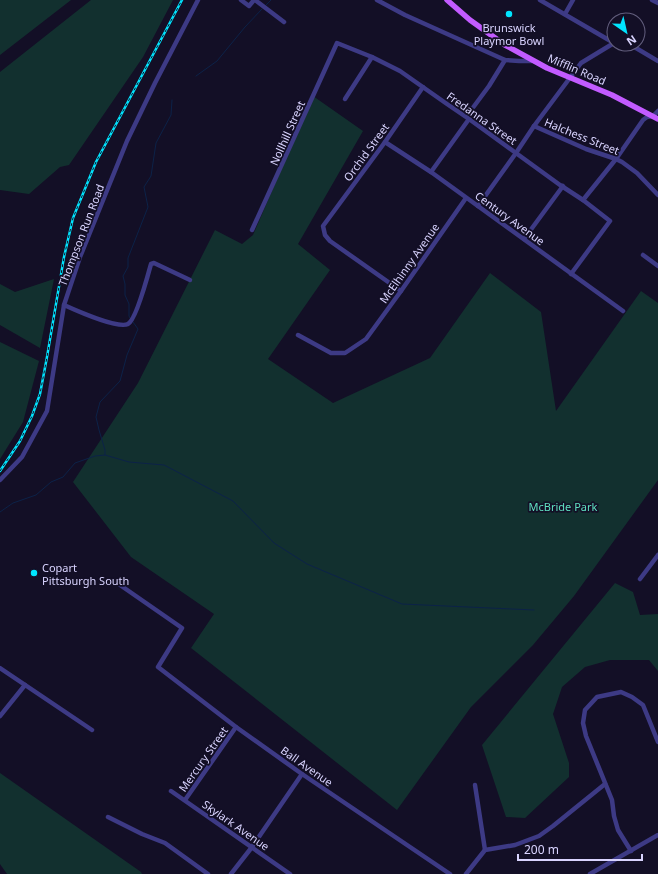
<svg xmlns="http://www.w3.org/2000/svg" width="658" height="874" font-family="'Noto Sans',sans-serif">
	<style>
		.green { fill: #12302f }
		.lines { fill: none; stroke-linecap: round; stroke-linejoin: round }
		.stream { stroke: #0c2248; stroke-width: 1 }
		.minor { stroke: #3d3a85; stroke-width: 4.5 }
		.major { stroke: #c25bff; stroke-width: 5.5 }
		.rail-casing { stroke: #00e5ff; stroke-width: 2.5 }
		.rail { stroke: #130f26; stroke-width: 1; stroke-dasharray: 3; stroke-linecap: butt }
		.poi-dot { fill: #00e5ff; stroke: #130f26; stroke-width: 1.5 }
		.labels { text-anchor: middle; dominant-baseline: central; stroke-width: 3.5; stroke-linejoin: round; paint-order: stroke }
		.poi-label { font-size: 11px; fill: #d9d4ff; stroke: #130f26 }
		.street-label { font-size: 11px; fill: #d9d4ff; stroke: #130f26 }
		.park-label { font-size: 11px; fill: #5fe0c0; stroke: #130f26 }
	</style>
	<rect width="100%" height="100%" fill="#130f26"/>
	<g class="green">
		<polygon points="0,0 71,0 0,55"/>
		<polygon points="91,0 173,0 143,57 69,165 60,167 29,194 0,190 0,72"/>
		<polygon points="313,96 363,131 298,244 330,270 268,359 333,403 430,358 490,273 541,312 556,411 641,291 658,303 658,480 574,596 533,645 471,707 397,810 191,648 214,614 131,557 73,482 138,383 215,230 242,244 253,235"/>
		<polygon points="54,279 40,348 0,325 0,284 15,292"/>
		<polygon points="0,342 39,361 23,422 0,459"/>
		<polygon points="615,583 633,592 640,615 658,614 658,671 649,660 610,660 585,667 562,687 553,714 569,763 569,777 525,818 506,817 482,745"/>
		<polygon points="0,773 141,872 142,874 7,874 0,864"/>
	</g>
	<g class="lines">
		<g class="stream">
			<polyline points="266,5 271,0"/>
			<polyline points="196,76 217,61 245,27 262,9"/>
			<polyline points="130,318 129,316 129,304 125,295 125,284 123,276 128,267 128,258 148,207 144,187 151,176 156,143 171,115 172,100"/>
			<polyline points="105,455 129,462 164,465 233,501 274,543 307,564 402,604 534,610"/>
			<polyline points="0,512 13,503 36,495 51,482 63,477 75,463 95,456 105,455 105,450 99,430 96,417 100,402 120,381 127,355 138,329 133,322"/>
		</g>
		<g class="minor">
			<polyline points="241,0 249,6 254,0"/>
			<polyline points="255,0 284,22"/>
			<polyline points="377,0 405,15 505,60 519,61 532,61"/>
			<polyline points="540,0 614,43"/>
			<polyline points="652,0 658,3"/>
			<polyline points="565,14 573,0"/>
			<polyline points="629,44 636,48 658,61"/>
			<polyline points="345,99 372,57"/>
			<polyline points="534,126 586,149 616,159 622,162 637,173 658,195"/>
			<polyline points="385,142 431,172 623,311"/>
			<polyline points="431,172 469,119 469,113 489,86 505,60"/>
			<polyline points="583,200 616,159 643,120 647,117 653,116 658,111"/>
			<polyline points="478,206 516,153 534,126 581,63 614,43"/>
			<polyline points="252,230 337,43 372,57 400,71 447,104 469,119 560,185 583,200 610,221 571,274"/>
			<polyline points="524,239 563,186"/>
			<polyline points="643,255 658,266"/>
			<polyline points="401,291 330,241 325,235 323,226 385,142 423,87"/>
			<path d="M64,305c11,5 54,24 64,19 8,-4 20,-49 23,-60l3,-1 36,17"/>
			<polyline points="298,335 331,353 345,353 366,339 401,291 466,198"/>
			<polyline points="0,480 22,457 47,411 64,305 80,257 127,141 155,83 198,0"/>
			<polyline points="640,579 658,555"/>
			<polyline points="120,585 182,628 158,667 236,727 302,774 450,874"/>
			<polyline points="0,668 92,730"/>
			<polyline points="0,716 25,685"/>
			<polyline points="475,785 485,850"/>
			<polyline points="171,791 290,874"/>
			<polyline points="185,800 236,727"/>
			<polyline points="108,817 142,834 165,843 208,874"/>
			<polyline points="631,851 618,830 614,816 612,800 586,736 583,723 585,710 597,697 621,692 632,697 643,705 658,742"/>
			<polyline points="231,874 252,847 302,774"/>
			<polyline points="466,874 485,850 515,845 539,836 553,826 605,784"/>
			<polyline points="590,874 658,835"/>
		</g>
		<polyline class="major" points="447,0 470,20 505,45 547,68 612,95 658,119"/>
		<g class="rail-casing">
			<polyline id="rail" points="0,471 20,441 32,416 40,394 47,357 64,257 73,218 96,162 182,0"/>
		</g>
		<use href="#rail" class="rail"/>
	</g>
	<g class="poi-dot">
		<circle cx="509" cy="14" r="4"/>
		<circle cx="34" cy="573" r="4"/>
	</g>
	<g class="labels">
		<g class="poi-label">
			<text x="509" y="27">Brunswick<tspan x="509" dy="13">Playmor Bowl</tspan></text>
			<text x="42" y="567" text-anchor="start">Copart<tspan x="42" dy="13">Pittsburgh South</tspan></text>
		</g>
		<g class="street-label">
			<text transform="translate(577 69) rotate(23)">Mifflin Road</text>
			<text transform="translate(482 118) rotate(35)">Fredanna Street</text>
			<text transform="translate(287 133) rotate(-66)">Nollhill Street</text>
			<text transform="translate(582 136) rotate(22)">Halchess Street</text>
			<text transform="translate(366 152) rotate(-54)">Orchid Street</text>
			<text transform="translate(510 218) rotate(36)">Century Avenue</text>
			<text transform="translate(81 235) rotate(-69)">Thompson Run Road</text>
			<text transform="translate(409 263) rotate(-55)">McElhinny Avenue</text>
			<text transform="translate(203 759) rotate(-55)">Mercury Street</text>
			<text transform="translate(307 766) rotate(35)">Ball Avenue</text>
			<text transform="translate(236 825) rotate(35)">Skylark Avenue</text>
		</g>
		<g class="park-label">
			<text x="563" y="506">McBride Park</text>
		</g>
	</g>
	<g transform="translate(626 32) rotate(146)"><circle r="19" fill="#130f26" stroke="#625e7d"/>
	<path d="M0-3L7 15L0 10L-7 15Z" fill="#00e5ff"/>
	<text y="-6" font-size="11" font-weight="bold" text-anchor="middle" fill="#d9d4ff">N</text>
	</g>
	<path d="M518 854v6h124v-6" fill="none" stroke="#d9d4ff" stroke-width="2"/>
	<text x="524" y="854" font-size="12" fill="#d9d4ff" stroke="#130f26" stroke-width="3" paint-order="stroke">200 m</text>
</svg>
